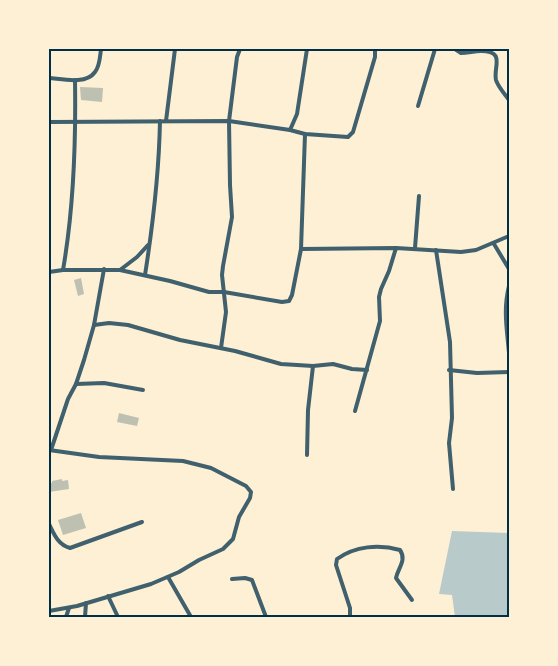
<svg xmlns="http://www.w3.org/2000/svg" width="558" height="666" font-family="'Source Serif 4',serif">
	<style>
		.green { fill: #b9caca }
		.building { fill: #bec0b2 }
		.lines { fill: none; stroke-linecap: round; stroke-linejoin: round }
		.minor { stroke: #3f606c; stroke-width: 4 }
		.neatline { fill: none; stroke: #003049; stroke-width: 2 }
	</style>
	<rect width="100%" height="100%" fill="#fdf0d5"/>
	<polygon class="green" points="452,531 509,533 509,617 455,617 452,595 439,594"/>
	<g class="building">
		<polygon points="80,87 103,88 102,102 81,100"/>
		<polygon points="81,278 84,294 78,296 74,280"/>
		<polygon points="119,413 139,418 137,426 117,422"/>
		<polygon points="62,479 62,481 68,480 69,489 49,492 49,483 52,483 52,481"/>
		<polygon points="81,513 86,528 63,535 58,520"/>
	</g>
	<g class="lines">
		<g class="minor">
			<path d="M455,49l6,4c7,0 13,-2 20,-2 25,0 12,16 15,29 2,7 9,14 13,20"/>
			<path d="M49,78c13,1 37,7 46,-6 5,-6 5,-16 6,-23"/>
			<polyline points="418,106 435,49"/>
			<polyline points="166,121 175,49"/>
			<polyline points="49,122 229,121 290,130 305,134 348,137 353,132 375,57 375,49"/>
			<polyline points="290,130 297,114 307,49"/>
			<polyline points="494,244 509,269"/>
			<polyline points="415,248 419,196"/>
			<polyline points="301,249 396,248 461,252 476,250 509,236"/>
			<polyline points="436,250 450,342 452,418 449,443 453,489"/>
			<path d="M63,270c11,-63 13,-126 12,-190"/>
			<polyline points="120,270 137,257 148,245"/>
			<polyline points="49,272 63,270 120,270 170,281 209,292 224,292 282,302 289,301 292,295 301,249 305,134"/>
			<path d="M145,275c8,-51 14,-102 15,-154"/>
			<path d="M509,286c-6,24 -2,43 0,67"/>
			<polyline points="94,325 109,323 128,325 180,340 235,351 281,364 313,366 333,364 352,369 367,370"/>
			<polyline points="221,348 226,312 222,275 223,266 232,217 230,185 229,121 237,57 240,49"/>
			<polyline points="449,370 477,373 509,372"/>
			<polyline points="76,384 104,383 143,390"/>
			<polyline points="355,411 380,321 379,297 381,289 389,271 396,248"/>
			<polyline points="49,450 99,457 183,461 211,468 246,486 251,492 250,498 239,517 233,539 223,549 199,560 179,572 151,584 77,606 49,611"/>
			<polyline points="51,450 68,399 76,384 84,360 94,325 104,269"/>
			<polyline points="307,455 308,410 313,366"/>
			<path d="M49,524c5,10 9,21 21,24l72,-26"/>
			<polyline points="168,577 191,617"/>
			<polyline points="232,579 245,578 252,580 266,617"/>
			<polyline points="108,596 118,617"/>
			<polyline points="66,617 69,608"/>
			<polyline points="85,617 86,603"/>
			<path d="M350,617v-9l-14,-43 1,-6c18,-13 42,-15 63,-9 7,10 -2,18 -4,28l16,22"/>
		</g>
	</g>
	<rect width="558" height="666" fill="none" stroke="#fdf0d5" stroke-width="100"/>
	<rect x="50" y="50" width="458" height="566" class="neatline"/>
</svg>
